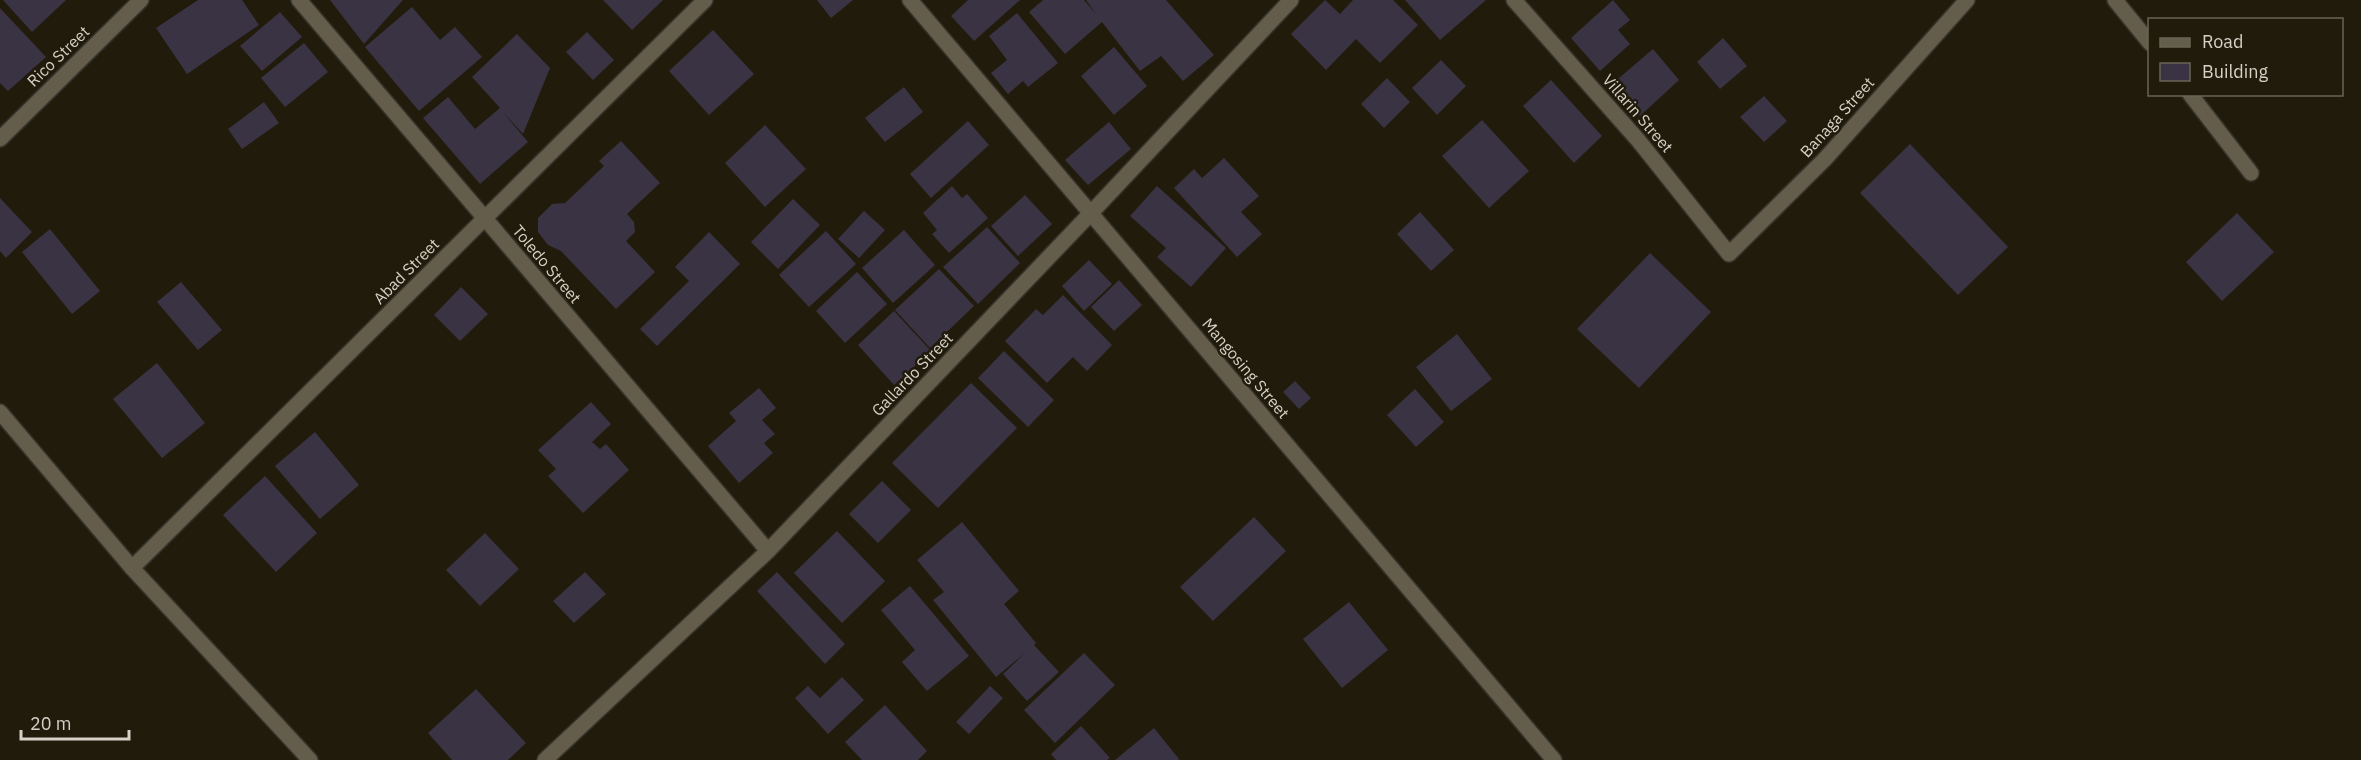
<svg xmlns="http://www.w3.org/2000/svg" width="2361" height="760" font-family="'IBM Plex Sans',sans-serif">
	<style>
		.building { fill: #393344 }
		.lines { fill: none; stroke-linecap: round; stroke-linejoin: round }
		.minor-casing { stroke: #37332c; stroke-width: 18 }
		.minor { stroke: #645d4b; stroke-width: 15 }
		.labels { text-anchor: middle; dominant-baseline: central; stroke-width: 5; stroke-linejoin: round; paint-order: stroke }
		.street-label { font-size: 16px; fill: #d5d1c7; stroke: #211b0b }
	</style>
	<rect width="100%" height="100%" fill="#211b0b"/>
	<g class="building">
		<polygon points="3,0 66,0 32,32"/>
		<polygon points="198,0 242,0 259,25 187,74 156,28"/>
		<polygon points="330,0 403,0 364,44"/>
		<polygon points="603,0 663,0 632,30"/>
		<polygon points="817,0 853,0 831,18"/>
		<polygon points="968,0 1020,0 974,41 951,16"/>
		<polygon points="1043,0 1084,0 1096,14 1086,0 1166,0 1214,55 1183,81 1161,56 1140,71 1102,22 1065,54 1029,12"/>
		<polygon points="1325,0 1340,14 1353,0 1393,0 1418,25 1380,63 1356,39 1326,70 1291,34"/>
		<polygon points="1405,0 1486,0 1440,40"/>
		<polygon points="1613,0 1630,20 1618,30 1630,44 1600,71 1571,38"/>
		<polygon points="412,7 440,40 455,27 482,57 419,111 365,47"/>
		<polygon points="0,8 46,57 8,91 0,83"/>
		<polygon points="280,12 302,37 262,71 240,46"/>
		<polygon points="1017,13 1058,63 1028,87 1023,81 1008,94 991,73 1007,60 989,36"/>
		<polygon points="713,30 754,74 709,115 669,71"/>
		<polygon points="587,32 614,60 593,80 566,52"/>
		<polygon points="517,34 550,68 523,134 502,111 528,142 480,184 423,118 448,97 475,129 500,108 472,77"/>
		<polygon points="1723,38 1747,66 1720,89 1697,62"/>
		<polygon points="304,43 328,72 285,107 261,78"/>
		<polygon points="1114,47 1147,86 1114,115 1081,76"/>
		<polygon points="1653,49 1679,80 1640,116 1612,84"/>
		<polygon points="1441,60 1466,86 1437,115 1412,88"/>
		<polygon points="1387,78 1410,102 1384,128 1361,104"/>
		<polygon points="1551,80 1602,136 1574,163 1523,106"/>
		<polygon points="904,87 923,112 885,142 865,118"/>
		<polygon points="1764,96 1787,121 1764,142 1740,117"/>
		<polygon points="264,102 279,123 242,149 228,129"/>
		<polygon points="1482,120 1529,171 1489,208 1442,156"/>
		<polygon points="968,121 989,145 931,198 910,174"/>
		<polygon points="1109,122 1131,149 1088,185 1065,160"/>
		<polygon points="765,125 806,169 765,207 725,163"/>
		<polygon points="621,141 660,183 627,214 634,222 635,232 626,241 655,272 616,309 561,251 548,245 538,232 538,218 552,204 565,203 604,166 599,161"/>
		<polygon points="1910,144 2008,247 1958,295 1860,193"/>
		<polygon points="1224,158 1259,196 1241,212 1262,234 1237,257 1174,188 1194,169 1202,178"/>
		<polygon points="952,186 962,198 967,194 988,218 949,253 932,234 937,230 923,213"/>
		<polygon points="1157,186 1226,248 1191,287 1157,257 1166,248 1130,216"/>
		<polygon points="1025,195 1052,224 1018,256 991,226"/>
		<polygon points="0,198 32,232 6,258 0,251"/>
		<polygon points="793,199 820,225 778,269 751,242"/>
		<polygon points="864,211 885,230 859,258 838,239"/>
		<polygon points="1420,212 1454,250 1431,271 1397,234"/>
		<polygon points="2237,213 2274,252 2222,301 2186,262"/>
		<polygon points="987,227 1020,263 978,304 943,267"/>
		<polygon points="50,229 100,291 72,314 22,252"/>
		<polygon points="904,230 935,265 893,303 862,268"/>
		<polygon points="826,231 856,264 809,307 779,275"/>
		<polygon points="709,232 740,264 657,346 640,329 689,281 675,267"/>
		<polygon points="1650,253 1711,312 1639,388 1577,329"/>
		<polygon points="1089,260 1112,284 1084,311 1062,286"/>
		<polygon points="939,269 974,306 930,348 895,310"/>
		<polygon points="857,272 887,304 845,343 816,311"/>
		<polygon points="1119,280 1142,305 1114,331 1091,307"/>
		<polygon points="181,282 222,330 198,350 157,302"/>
		<polygon points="461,287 488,314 460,341 434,315"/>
		<polygon points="1063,295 1112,345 1087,371 1073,357 1047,383 1005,341 1036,309 1043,315"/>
		<polygon points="894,311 931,351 894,385 858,345"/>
		<polygon points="1457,334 1492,379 1451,411 1416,367"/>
		<polygon points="1004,351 1054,400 1028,427 978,378"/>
		<polygon points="157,363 205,423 162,458 113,399"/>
		<polygon points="1295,381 1311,398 1299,409 1283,392"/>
		<polygon points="971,383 1017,428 938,508 892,463"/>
		<polygon points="759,388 776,408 762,420 775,434 764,443 773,453 739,483 708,446 736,421 729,413"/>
		<polygon points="1415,389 1444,422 1416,447 1387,415"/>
		<polygon points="591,402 611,424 592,442 600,449 606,444 629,470 583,513 548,476 556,469 538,450"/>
		<polygon points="315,432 359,485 320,519 275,466"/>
		<polygon points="265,476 317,533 276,572 223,515"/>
		<polygon points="882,481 911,510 878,543 849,514"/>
		<polygon points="1254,517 1286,551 1213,621 1180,587"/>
		<polygon points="962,522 1019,591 1004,604 1036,643 1034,645 1059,672 1027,701 1003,674 1025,653 996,677 933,600 944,592 917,560"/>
		<polygon points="837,531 885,581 842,623 794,573"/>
		<polygon points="485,533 519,569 480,606 446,570"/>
		<polygon points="585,572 606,594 574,623 553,601"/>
		<polygon points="777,572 845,644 825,664 757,591"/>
		<polygon points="910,586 969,656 927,691 902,662 915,650 881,610"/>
		<polygon points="1349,602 1388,650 1342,688 1303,639"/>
		<polygon points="1084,653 1115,685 1055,743 1024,710"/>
		<polygon points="842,677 864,700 828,734 795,698 808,686 820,698"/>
		<polygon points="990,686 1003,698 969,734 956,722"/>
		<polygon points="476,689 526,743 508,760 452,760 428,733"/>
		<polygon points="885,705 927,751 918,760 862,760 845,742"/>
		<polygon points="1081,726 1110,758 1107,760 1056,760 1051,754"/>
		<polygon points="1154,728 1179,759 1178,760 1115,760"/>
	</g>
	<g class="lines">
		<g class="minor-casing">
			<g id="minor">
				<polyline points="299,0 768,551"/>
				<polyline points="910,0 1554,760"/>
				<polyline points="1514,0 1638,140 1729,254 1825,159 1967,0"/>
				<polyline points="2115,0 2150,43"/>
				<polyline points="2190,94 2251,173"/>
				<polyline points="0,139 141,0"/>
				<polyline points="0,412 132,568 310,760"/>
				<polyline points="132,568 705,0"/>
				<polyline points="545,760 768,551 1091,213 1291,0"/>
			</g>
		</g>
		<use href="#minor" class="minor"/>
	</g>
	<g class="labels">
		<g class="street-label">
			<text transform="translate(58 56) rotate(-44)">Rico Street</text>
			<text transform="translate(1638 113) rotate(49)">Villarin Street</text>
			<text transform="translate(1837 117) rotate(-48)">Banaga Street</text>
			<text transform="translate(547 264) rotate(50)">Toledo Street</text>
			<text transform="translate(406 271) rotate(-45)">Abad Street</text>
			<text transform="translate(1246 368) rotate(50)">Mangosing Street</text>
			<text transform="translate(912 374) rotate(-46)">Gallardo Street</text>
		</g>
	</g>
	<rect x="2148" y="18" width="195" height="78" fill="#211b0b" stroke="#696456" stroke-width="1.5"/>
	<rect x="2160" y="38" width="30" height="9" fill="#645d4b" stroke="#696456" stroke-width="1.5"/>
	<text x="2202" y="48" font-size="18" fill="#d5d1c7">Road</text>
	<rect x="2160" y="63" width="30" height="18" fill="#393344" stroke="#696456" stroke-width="1.5"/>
	<text x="2202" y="78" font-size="18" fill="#d5d1c7">Building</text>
	<path d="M21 730v9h108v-9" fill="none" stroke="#d5d1c7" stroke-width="3"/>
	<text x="30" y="730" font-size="18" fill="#d5d1c7" stroke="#211b0b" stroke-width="4.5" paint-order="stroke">20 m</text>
</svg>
